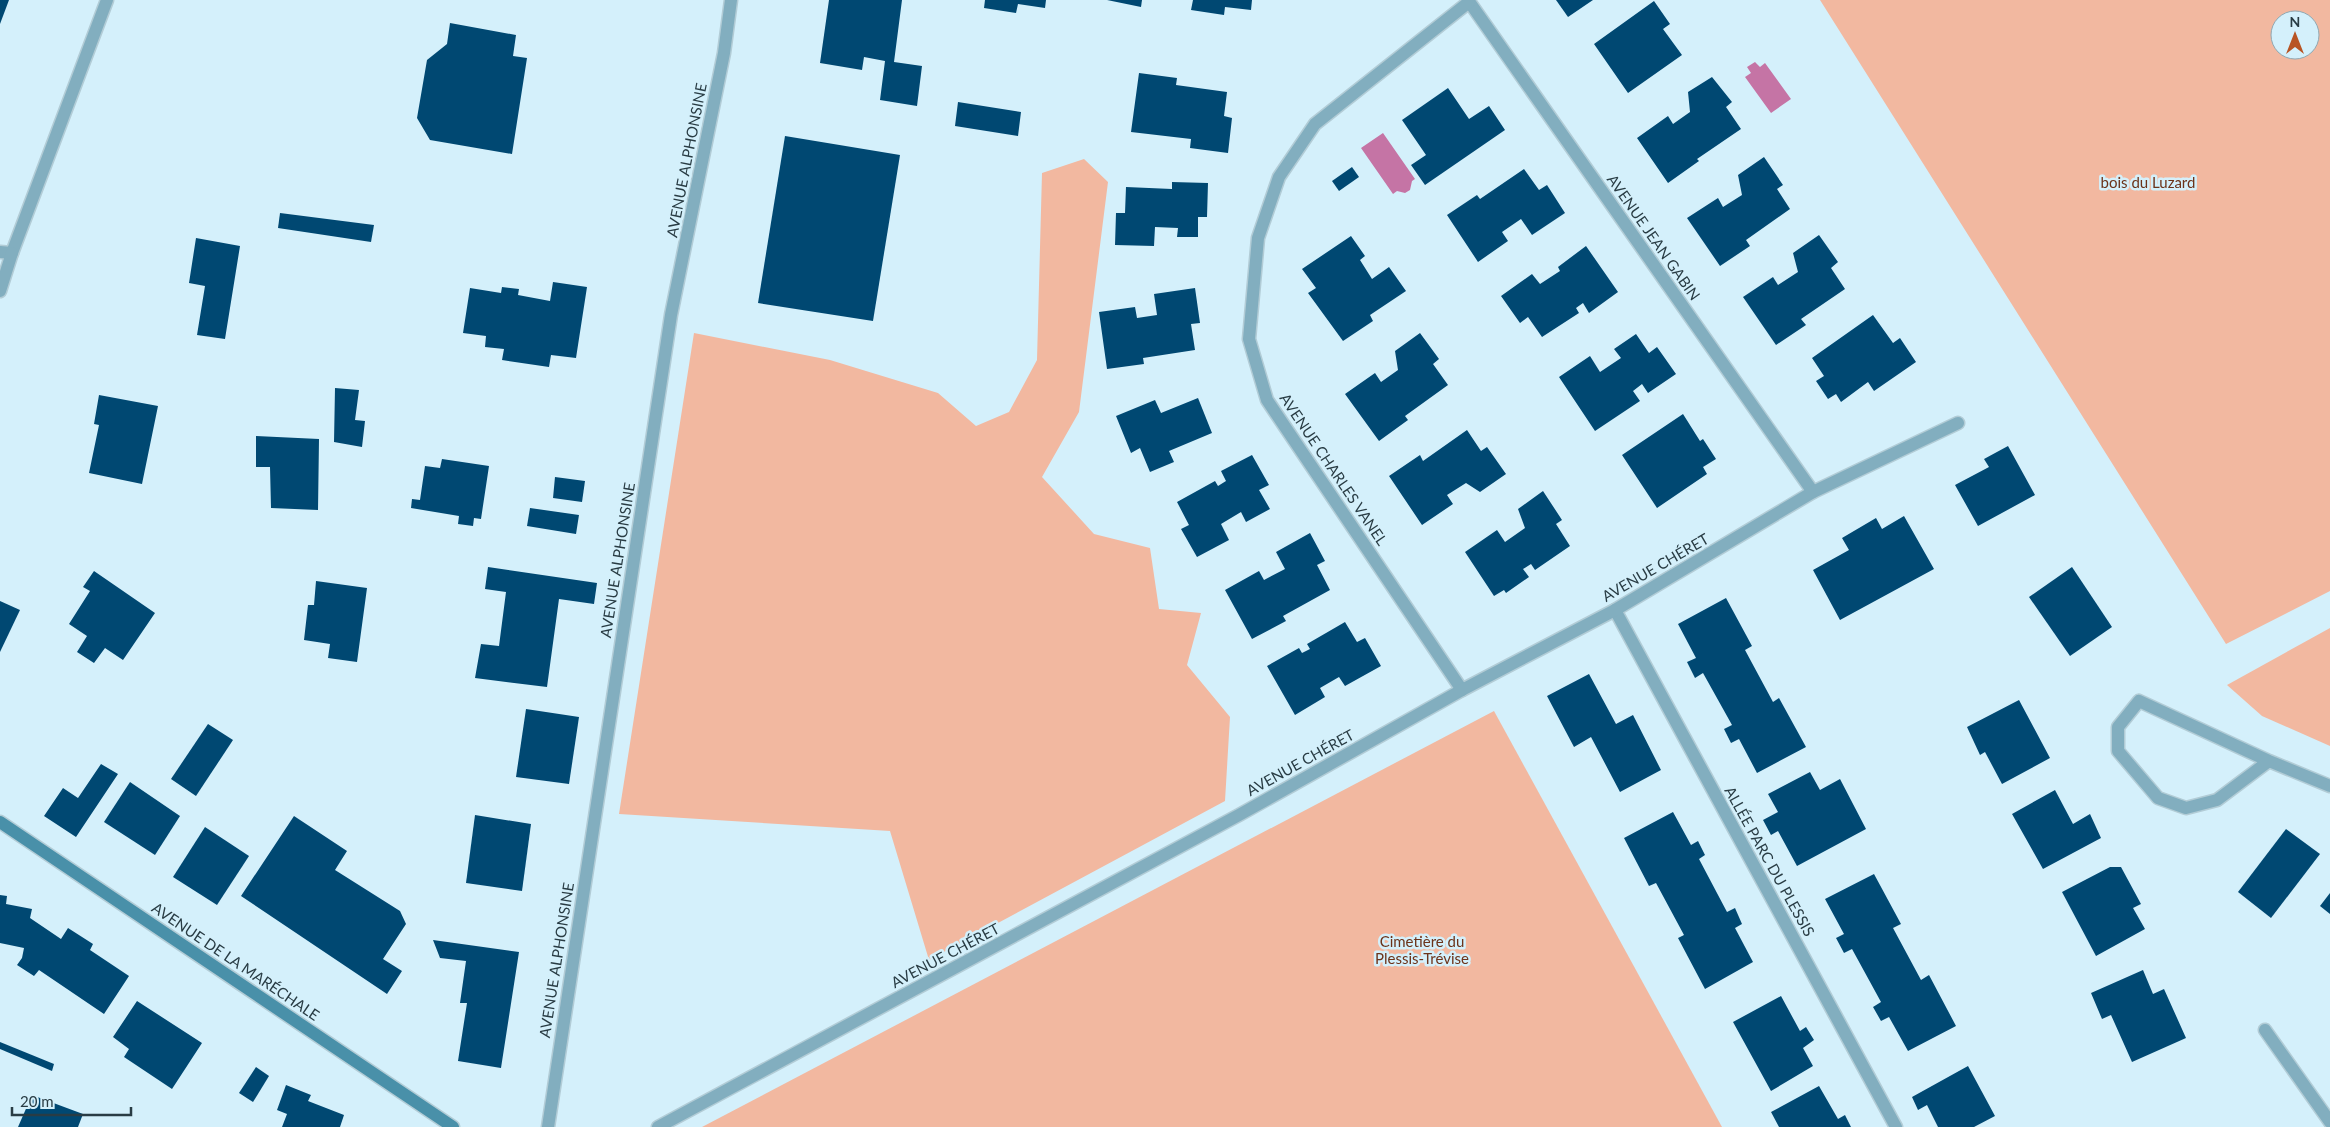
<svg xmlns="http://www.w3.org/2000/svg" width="2330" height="1127" font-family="Lato,sans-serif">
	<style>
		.green { fill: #f2b8a0; fill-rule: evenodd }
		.water { fill: #c574a5 }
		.building { fill: #004872 }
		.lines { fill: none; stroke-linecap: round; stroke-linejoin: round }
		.lane-casing { stroke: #b2ccd6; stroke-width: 15 }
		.street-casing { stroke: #b2ccd6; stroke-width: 15 }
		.secondary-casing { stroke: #b2ccd6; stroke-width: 15 }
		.lane { stroke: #82aebf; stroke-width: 12 }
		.street { stroke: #82aebf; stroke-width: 12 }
		.secondary { stroke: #4990a9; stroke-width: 12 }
		.labels { text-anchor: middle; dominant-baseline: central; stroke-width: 5; stroke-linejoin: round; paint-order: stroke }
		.street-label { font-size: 15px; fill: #293c44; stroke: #d4f0fb }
		.park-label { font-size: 15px; fill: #6c331a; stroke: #d4f0fb }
	</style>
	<rect width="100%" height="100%" fill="#d4f0fb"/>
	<g class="green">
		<path d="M1820,0h510v591l-104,53zM2280,20h30v30h-30z"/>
		<polygon points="1084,159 1108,182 1079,412 1042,477 1094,534 1150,548 1159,609 1201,613 1187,665 1230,717 1225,801 929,960 890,831 619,814 694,333 830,360 938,393 976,426 1009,412 1037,360 1042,173"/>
		<polygon points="2330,628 2330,746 2262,716 2227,685"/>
		<polygon points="1494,711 1722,1127 702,1127"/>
	</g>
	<g class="water">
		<polygon points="1755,62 1760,67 1765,63 1791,99 1771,113 1745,77 1751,73 1747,67"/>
		<polygon points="1383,133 1415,179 1412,181 1410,190 1405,193 1397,191 1393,194 1361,148"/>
	</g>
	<g class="building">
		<polygon points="0,0 9,0 0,24"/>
		<polygon points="829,0 902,0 894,62 922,66 917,106 880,100 885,61 864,57 862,70 820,63"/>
		<polygon points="985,0 1046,0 1045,8 1018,4 1016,13 984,8"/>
		<polygon points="1107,0 1142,0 1141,7"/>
		<polygon points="1193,0 1252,0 1251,10 1225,7 1224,15 1191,10"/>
		<polygon points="1556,0 1593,0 1568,17"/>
		<polygon points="1654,1 1670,24 1663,29 1682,55 1628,93 1594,44"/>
		<polygon points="450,23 516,35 513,56 527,58 512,154 430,140 417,118 427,60 447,44"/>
		<polygon points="1139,73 1177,78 1176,85 1227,92 1224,116 1232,118 1228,153 1190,148 1191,139 1131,132"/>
		<polygon points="1712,77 1732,102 1726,107 1741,129 1697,159 1699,161 1668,183 1637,138 1668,116 1673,124 1690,112 1688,92"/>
		<polygon points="1448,88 1469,119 1489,106 1505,130 1425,185 1411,165 1426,155 1402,120"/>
		<polygon points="958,102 1021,112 1018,136 955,126"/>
		<polygon points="785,136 900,155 873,321 758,303"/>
		<polygon points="1764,157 1783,185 1777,189 1790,209 1746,240 1750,246 1720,266 1687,218 1718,198 1723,207 1742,195 1738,175"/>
		<polygon points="1352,167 1359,177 1339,191 1332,181"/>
		<polygon points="1524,169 1539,190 1547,185 1565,213 1532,235 1521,219 1502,232 1508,241 1478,262 1447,215 1477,195 1480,199"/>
		<polygon points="1172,182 1208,183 1207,217 1198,217 1198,237 1177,237 1178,228 1155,227 1154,246 1115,245 1116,213 1125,213 1126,187 1172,189"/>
		<polygon points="280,213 374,225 371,242 278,228"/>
		<polygon points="1819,235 1838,262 1831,268 1845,289 1801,319 1806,325 1776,345 1743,297 1773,277 1778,285 1798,272 1793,253"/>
		<polygon points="1351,236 1365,256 1360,260 1372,279 1389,267 1406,291 1370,315 1373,321 1343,341 1308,293 1316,288 1302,269"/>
		<polygon points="196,238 240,246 225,339 197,335 205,286 189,283"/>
		<polygon points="1586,246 1618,292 1589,313 1583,303 1576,308 1579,313 1542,337 1528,317 1520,323 1501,296 1532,274 1540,284 1560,271 1558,267"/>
		<polygon points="553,282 587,287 576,358 551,355 549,367 502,360 504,349 485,347 486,336 463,333 470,288 501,293 502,287 519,289 518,295 550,301"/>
		<polygon points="1195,288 1200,323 1191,324 1195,350 1143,358 1144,364 1107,369 1099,312 1135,307 1137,318 1157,315 1154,294"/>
		<polygon points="1873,315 1893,343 1900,338 1916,362 1874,391 1868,382 1841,402 1836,394 1828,399 1816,381 1824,376 1812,358"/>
		<polygon points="1420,333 1439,359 1433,364 1448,385 1405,416 1408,420 1379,441 1345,394 1375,373 1381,382 1398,370 1395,351"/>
		<polygon points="1636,334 1649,353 1657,347 1676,374 1648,393 1642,384 1633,391 1640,401 1595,431 1559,377 1590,356 1600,372 1621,358 1614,349"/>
		<polygon points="335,388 359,390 355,420 365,421 362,447 334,442"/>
		<polygon points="99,395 158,406 142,484 89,473 99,425 94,424"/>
		<polygon points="1198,398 1212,433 1169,451 1174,462 1150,472 1140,448 1131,453 1116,416 1155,400 1161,413"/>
		<polygon points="1683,414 1700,441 1703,439 1716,459 1703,467 1707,474 1657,508 1622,455"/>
		<polygon points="1467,430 1481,451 1487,447 1506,474 1480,492 1466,483 1447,495 1453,504 1422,525 1389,476 1420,455 1423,461"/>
		<polygon points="256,436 319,439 318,510 271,508 270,467 256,467"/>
		<polygon points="2008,446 2035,495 1978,526 1955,485 1989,467 1984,459"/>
		<polygon points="1252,455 1269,485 1259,490 1270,509 1246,522 1241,512 1221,524 1229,540 1197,557 1181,529 1189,525 1177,502 1215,481 1218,486 1226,481 1221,471"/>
		<polygon points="442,459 489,466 481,519 474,518 473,526 458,524 459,516 411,508 412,499 420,500 425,466 440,468"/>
		<polygon points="555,477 585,481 582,502 553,498"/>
		<polygon points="1543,491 1562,520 1556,524 1570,546 1535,570 1531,564 1523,569 1529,577 1506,593 1504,590 1494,596 1465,552 1497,530 1505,542 1525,528 1518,509"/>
		<polygon points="530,508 579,515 576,534 527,526"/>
		<polygon points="1904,516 1934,569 1840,620 1813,570 1849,550 1842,538 1876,518 1882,529"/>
		<polygon points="1310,533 1325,561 1317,565 1330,590 1283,616 1286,621 1252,639 1225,590 1259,571 1264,580 1285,569 1276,552"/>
		<polygon points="488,567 597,583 594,604 559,599 547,687 475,678 481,644 499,646 506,592 485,589"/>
		<polygon points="2072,567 2112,627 2070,656 2029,597"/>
		<polygon points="94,571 155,613 123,660 105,648 94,663 77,652 87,636 69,624 90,591 83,587"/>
		<polygon points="316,581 367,588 357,662 328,658 330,644 304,640 308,605 314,605"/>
		<polygon points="1726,598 1752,646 1745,650 1773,702 1779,698 1806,747 1757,773 1739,739 1731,743 1724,729 1732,725 1703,673 1695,678 1687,662 1696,658 1678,624"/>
		<polygon points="0,601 20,610 0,652"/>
		<polygon points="1345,622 1357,642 1365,638 1381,666 1345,686 1339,677 1320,688 1325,697 1295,715 1267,666 1299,648 1302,653 1310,649 1307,644"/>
		<polygon points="1589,674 1616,724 1633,715 1661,770 1620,792 1591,737 1574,747 1547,696"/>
		<polygon points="2019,700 2050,758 2002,784 1985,752 1980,755 1967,727"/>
		<polygon points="526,709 579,717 569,784 516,777"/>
		<polygon points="208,724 233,740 196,796 171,779"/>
		<polygon points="101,764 118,774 76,837 44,816 63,788 78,798"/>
		<polygon points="1810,772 1820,790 1840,779 1866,829 1797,866 1778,831 1771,835 1763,820 1778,812 1768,794"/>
		<polygon points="130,782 180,816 155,855 104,822"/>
		<polygon points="2055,790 2073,824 2090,814 2101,838 2043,869 2012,814"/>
		<polygon points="1673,812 1691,845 1698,841 1705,855 1699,859 1727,912 1735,908 1742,924 1735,928 1753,962 1705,989 1678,938 1684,935 1656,883 1649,886 1624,838"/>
		<polygon points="475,815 531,824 522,891 466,883"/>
		<polygon points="294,816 347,851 335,870 400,911 406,924 383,959 402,971 387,994 241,896"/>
		<polygon points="205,827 249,856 217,905 173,877"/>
		<polygon points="2286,829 2320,854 2271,918 2238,892"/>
		<polygon points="2110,867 2121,867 2141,904 2133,908 2145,929 2096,956 2062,892"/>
		<polygon points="1874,874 1901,924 1893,928 1921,980 1929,975 1956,1026 1908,1051 1889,1017 1881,1021 1873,1007 1881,1002 1852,949 1844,953 1836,938 1844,934 1825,899"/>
		<polygon points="2330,893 2330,914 2320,906"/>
		<polygon points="0,895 7,896 6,904 32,909 30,918 61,939 68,928 93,944 90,950 129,976 104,1014 39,970 34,976 17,965 22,958 24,948 0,943"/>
		<polygon points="433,940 519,952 501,1068 458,1061 467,1003 460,1003 466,961 440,958"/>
		<polygon points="2143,970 2153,994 2164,989 2186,1038 2132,1062 2111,1015 2102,1019 2091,993"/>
		<polygon points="1781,996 1800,1031 1806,1027 1814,1040 1803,1048 1813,1066 1771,1091 1733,1022"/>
		<polygon points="137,1001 202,1043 172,1089 124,1057 129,1049 113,1037"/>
		<polygon points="0,1042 54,1064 52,1071 0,1049"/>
		<polygon points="1968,1066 1995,1116 1974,1127 1938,1127 1927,1105 1918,1110 1912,1097"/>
		<polygon points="256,1067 269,1076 253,1102 239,1093"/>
		<polygon points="286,1085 311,1095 308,1101 344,1115 340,1127 282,1127 287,1114 277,1110"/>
		<polygon points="1819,1086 1838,1119 1845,1115 1851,1127 1779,1127 1771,1112"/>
		<polygon points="32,1095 83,1114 78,1127 18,1127"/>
	</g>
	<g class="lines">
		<g class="lane-casing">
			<g id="lane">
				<polyline points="0,252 12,253 107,0"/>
				<polyline points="0,291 12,253"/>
				<polyline points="2265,1030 2330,1122"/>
			</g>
		</g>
		<g class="street-casing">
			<g id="street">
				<polyline points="1468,0 1813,492"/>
				<polyline points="1615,610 1896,1127"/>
				<polyline points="1462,690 1267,400 1249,339 1258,238 1279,177 1315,124 1469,2"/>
				<polyline points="2269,761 2217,800 2186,808 2158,798 2118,751 2118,727 2139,701 2269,761 2330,786"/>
				<polyline points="548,1127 671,315 724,53 731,0"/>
				<polyline points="658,1127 1239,815 1462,690 1615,610 1813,492 1958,423"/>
			</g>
		</g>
		<g class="secondary-casing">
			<polyline id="secondary" points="0,822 453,1127"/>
		</g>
		<use href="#lane" class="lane"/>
		<use href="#street" class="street"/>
		<use href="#secondary" class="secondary"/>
	</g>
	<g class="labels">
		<g class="street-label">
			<text transform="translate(686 160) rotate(-79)">AVENUE ALPHONSINE</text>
			<text transform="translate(1654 237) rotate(55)">AVENUE JEAN GABIN</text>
			<text transform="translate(1334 469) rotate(56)">AVENUE CHARLES VANEL</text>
			<text transform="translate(617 560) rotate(-81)">AVENUE ALPHONSINE</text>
			<text transform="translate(1655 567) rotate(-30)">AVENUE CHÉRET</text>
			<text transform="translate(1300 762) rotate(-29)">AVENUE CHÉRET</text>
			<text transform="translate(1770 861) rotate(61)">ALLÉE PARC DU PLESSIS</text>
			<text transform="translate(945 955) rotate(-28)">AVENUE CHÉRET</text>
			<text transform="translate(556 960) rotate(-81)">AVENUE ALPHONSINE</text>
			<text transform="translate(236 961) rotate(34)">AVENUE DE LA MARÉCHALE</text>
		</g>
		<g class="park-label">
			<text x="2148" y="182">bois du Luzard</text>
			<text x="1422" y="941">Cimetière du<tspan x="1422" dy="17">Plessis-Trévise</tspan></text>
		</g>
	</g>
	<g transform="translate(2295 35)"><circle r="24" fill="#d4f0fb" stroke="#90a8b2"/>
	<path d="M0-4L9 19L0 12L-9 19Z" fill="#b85423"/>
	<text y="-8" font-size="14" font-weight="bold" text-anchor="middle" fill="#293c44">N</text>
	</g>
	<path d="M12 1107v8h119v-8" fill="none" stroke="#293c44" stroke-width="2.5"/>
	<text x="20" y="1107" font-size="15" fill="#293c44" stroke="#d4f0fb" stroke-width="4" paint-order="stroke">20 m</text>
</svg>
